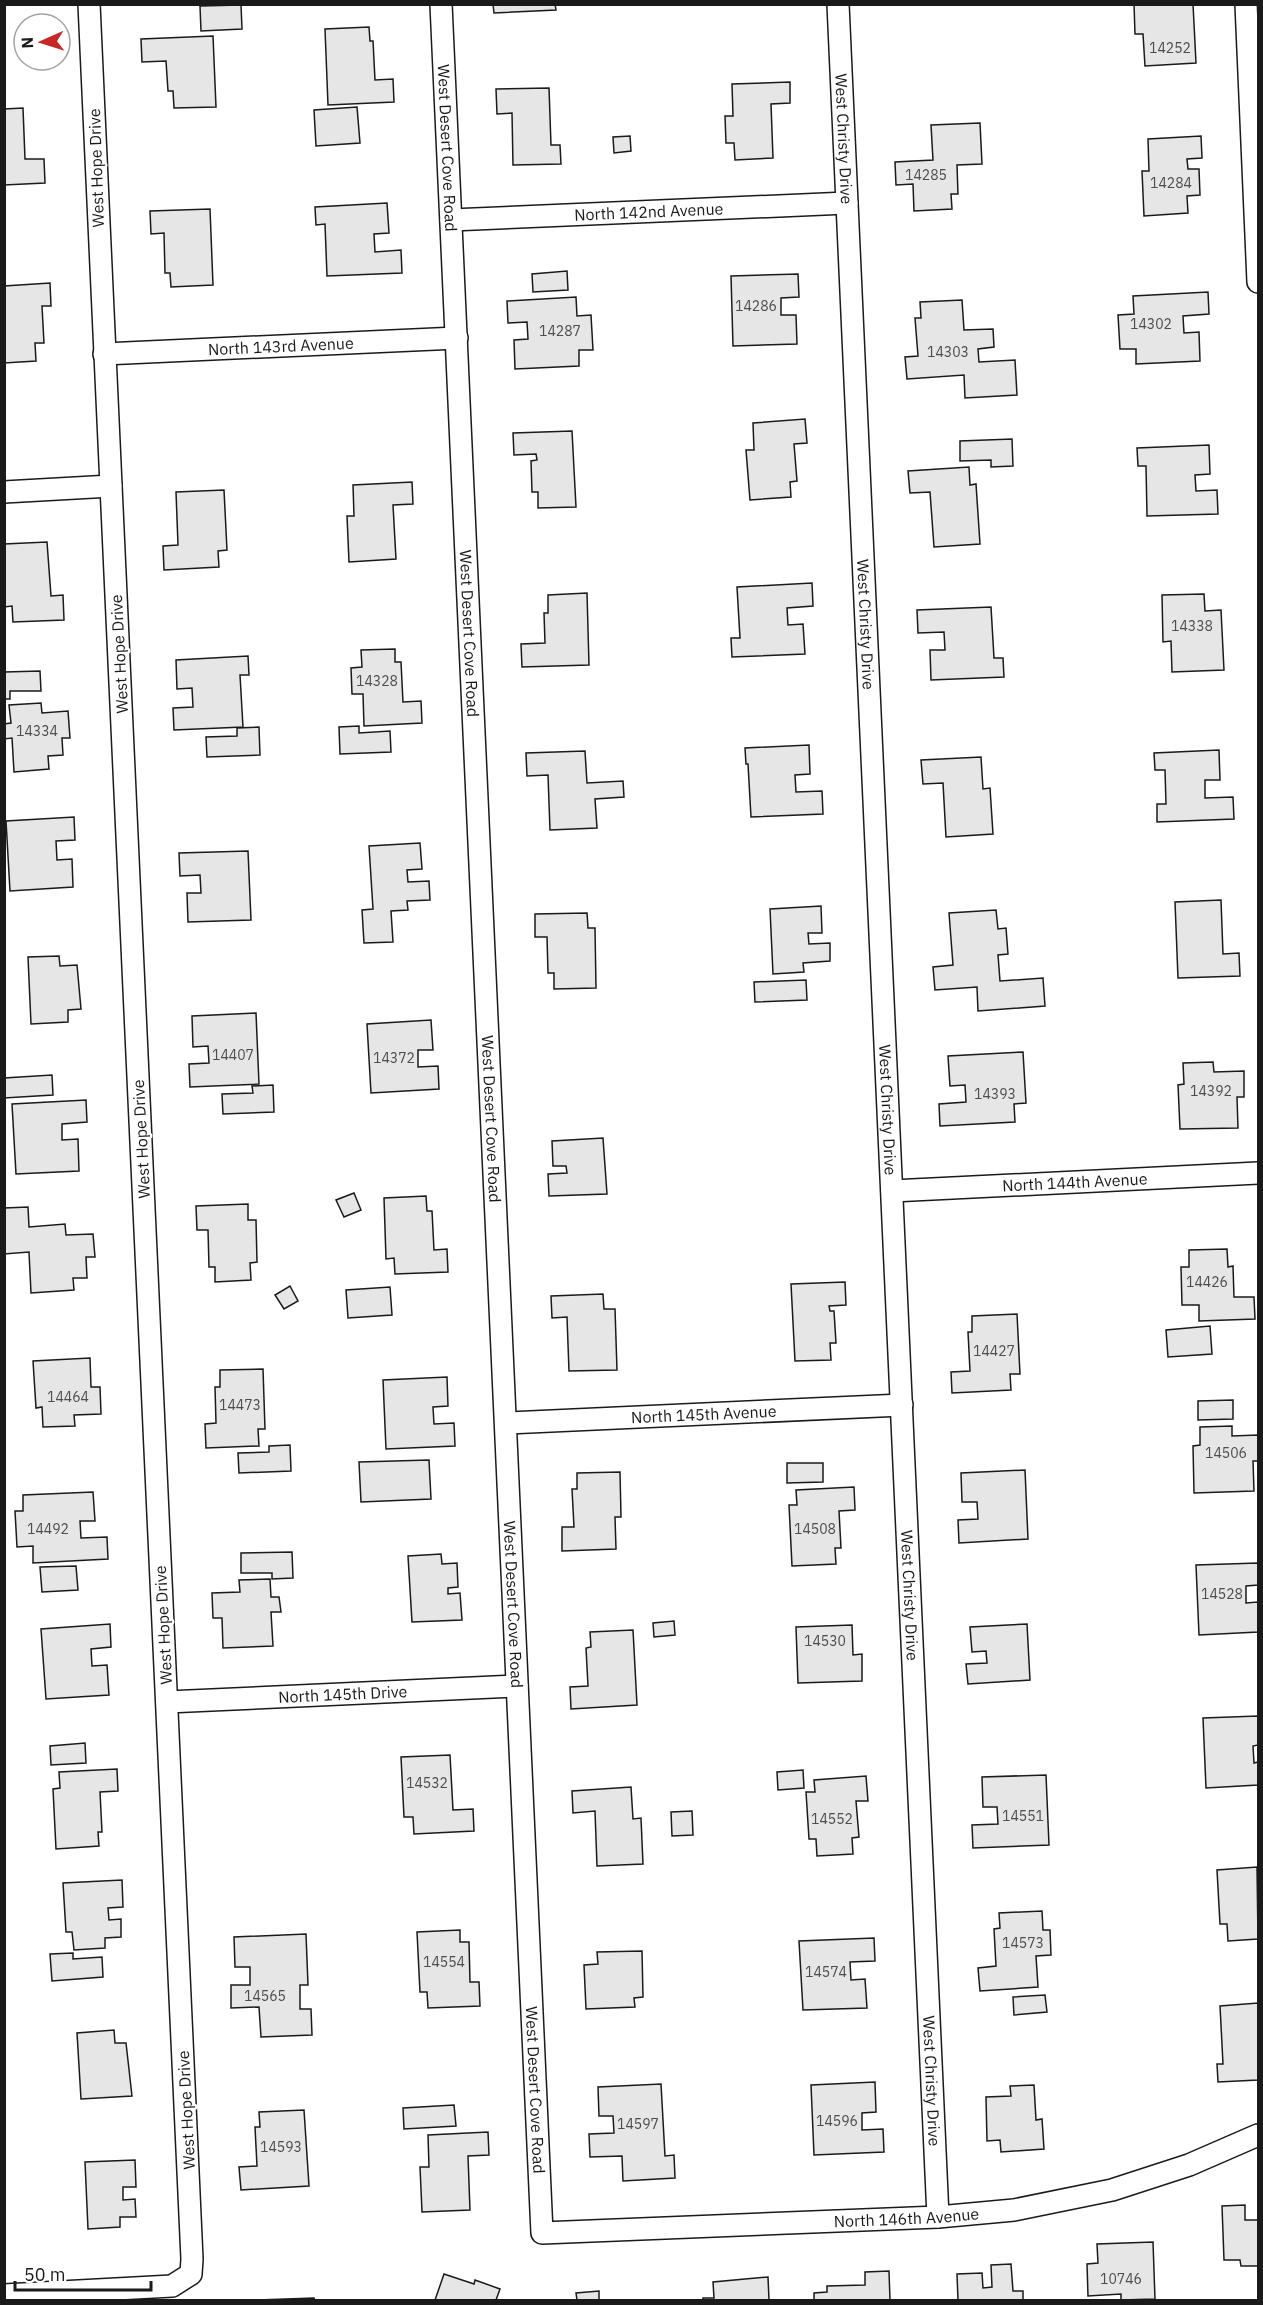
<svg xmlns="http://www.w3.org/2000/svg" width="1263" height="2305" font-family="'IBM Plex Sans',sans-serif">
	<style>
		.building { fill: #e6e6e6; stroke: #1a1a1a; stroke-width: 1.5 }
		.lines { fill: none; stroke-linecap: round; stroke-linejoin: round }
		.minor-casing { stroke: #1a1a1a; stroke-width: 24 }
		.minor { stroke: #fff; stroke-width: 21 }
		.labels { text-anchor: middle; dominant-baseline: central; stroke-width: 4.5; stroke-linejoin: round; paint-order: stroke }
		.number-label { font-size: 14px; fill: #4d4d4d }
		.street-label { font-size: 16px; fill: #1a1a1a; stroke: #fff }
	</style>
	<rect width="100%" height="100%" fill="#fff"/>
	<g class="building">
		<polygon points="493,4 555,4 556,10 494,13"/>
		<polygon points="1134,4 1193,4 1196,63 1145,66 1143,34 1135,34"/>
		<polygon points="241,5 242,29 201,31 200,6"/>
		<polygon points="369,27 370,41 373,41 375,80 393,79 394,102 328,105 325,29"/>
		<polygon points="213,36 216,107 174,108 173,91 168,91 166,61 142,62 141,39"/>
		<polygon points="790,82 790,103 771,104 773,158 735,160 734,143 726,143 725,116 733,116 732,84"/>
		<polygon points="549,88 551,145 560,145 561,164 513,165 512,113 497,114 496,89"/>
		<polygon points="357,107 360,143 316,146 314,110"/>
		<polygon points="23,108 25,159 44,159 45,183 4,185 4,109"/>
		<polygon points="980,123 982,164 957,165 958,194 951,194 952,209 914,211 913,184 896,185 895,162 933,160 931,125"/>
		<polygon points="630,136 631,151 614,153 613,137"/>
		<polygon points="1201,136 1202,158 1187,159 1188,169 1199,169 1200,195 1187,196 1188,213 1144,216 1142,171 1149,171 1148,139"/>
		<polygon points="387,203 389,233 374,234 375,252 401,250 402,273 327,276 325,224 316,225 315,207"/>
		<polygon points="210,209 213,285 171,287 170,273 165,273 164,233 151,234 150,211"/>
		<polygon points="567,271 568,290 533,292 532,274"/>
		<polygon points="798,274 799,297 781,298 781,315 796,315 797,344 733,346 731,276"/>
		<polygon points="50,283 51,306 42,306 44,343 35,343 36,361 4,363 4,286"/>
		<polygon points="1208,292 1209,314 1183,316 1184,333 1199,332 1200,361 1136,364 1136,349 1120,349 1118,315 1134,314 1133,296"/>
		<polygon points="576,297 577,316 591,315 593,350 579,350 579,366 515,369 514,340 528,339 527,322 508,323 507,301"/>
		<polygon points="962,300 964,330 993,329 994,347 978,349 979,362 1015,360 1017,395 965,398 964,375 907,379 905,357 918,356 915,318 921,318 920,302"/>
		<polygon points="805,419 807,443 794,444 797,481 790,482 791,497 750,500 746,450 754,450 753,423"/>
		<polygon points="572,431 576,507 538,508 538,492 532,492 531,461 537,460 536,454 514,455 513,433"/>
		<polygon points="1012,439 1013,466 991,467 991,460 960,461 960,441"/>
		<polygon points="1209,445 1210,474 1195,475 1196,491 1217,490 1218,514 1147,516 1146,466 1138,466 1137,448"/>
		<polygon points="969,467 970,485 976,484 980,544 934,547 930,492 910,493 908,471"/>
		<polygon points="412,482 413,504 393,505 396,559 349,562 347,516 354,516 353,485"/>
		<polygon points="224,490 227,550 218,551 219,567 164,570 163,546 178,545 176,492"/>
		<polygon points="47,542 51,596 63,595 64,620 13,622 12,606 4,607 4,544"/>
		<polygon points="812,583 813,606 787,608 788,625 803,624 805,654 732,657 731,638 740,638 737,587"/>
		<polygon points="587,593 589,665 522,667 521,644 545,643 544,613 548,613 548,595"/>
		<polygon points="1204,594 1205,611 1221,610 1224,670 1172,672 1171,641 1163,642 1162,595"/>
		<polygon points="991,607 994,658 1003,658 1004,677 931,680 930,650 945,650 944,632 918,633 917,610"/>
		<polygon points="395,649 395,662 401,662 403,702 421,701 422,723 364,726 363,694 352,694 351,668 362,667 361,650"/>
		<polygon points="248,656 249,675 240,675 243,727 174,730 173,708 193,707 192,688 177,689 176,660"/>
		<polygon points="40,671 41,691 10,691 10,699 4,699 5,672"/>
		<polygon points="41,703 42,713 68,711 70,738 62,738 63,755 48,756 49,769 14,772 12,738 4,739 4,724 11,723 9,705"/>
		<polygon points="359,726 359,733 390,731 391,752 340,754 339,727"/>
		<polygon points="259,727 260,755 207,757 206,737 237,736 237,728"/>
		<polygon points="809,745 810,774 795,775 796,792 822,791 823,814 751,817 748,764 746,764 745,748"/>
		<polygon points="1219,750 1220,780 1205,780 1205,798 1233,797 1234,819 1157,822 1157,804 1166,804 1165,770 1155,770 1154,753"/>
		<polygon points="585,751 587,783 623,781 624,797 595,799 597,828 550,830 548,775 527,776 526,753"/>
		<polygon points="981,757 983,789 990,788 993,834 946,837 943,783 923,784 921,760"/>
		<polygon points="74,817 75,840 56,841 57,860 72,859 73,887 10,891 6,821"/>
		<polygon points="420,843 422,869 407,870 408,882 429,881 430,900 407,901 408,910 391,911 393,942 364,943 362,910 373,909 369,846"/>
		<polygon points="248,851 251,920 188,922 187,893 201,893 200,875 180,876 179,853"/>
		<polygon points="1221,900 1223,954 1239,953 1240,976 1178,978 1175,902"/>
		<polygon points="821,906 822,933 808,933 809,944 830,943 830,961 803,963 804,972 773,974 770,909"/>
		<polygon points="996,910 998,929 1006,928 1008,954 998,955 1000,981 1043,978 1045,1006 978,1011 977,987 935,990 933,967 953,965 949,913"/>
		<polygon points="587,913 588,928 595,928 596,988 554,989 554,973 548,973 547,937 535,937 535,914"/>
		<polygon points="59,956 60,966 77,965 81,1009 68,1010 68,1022 31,1024 28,957"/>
		<polygon points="806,980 807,1000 755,1002 754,982"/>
		<polygon points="256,1013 259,1084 190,1087 189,1064 209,1063 208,1046 193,1047 192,1016"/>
		<polygon points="431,1020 433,1050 418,1050 418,1067 438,1066 439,1089 371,1093 367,1024"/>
		<polygon points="1023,1052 1026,1103 1014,1104 1015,1122 940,1126 939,1104 966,1102 965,1085 950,1086 948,1056"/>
		<polygon points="1213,1062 1214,1072 1244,1071 1244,1097 1237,1097 1238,1128 1180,1129 1178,1085 1184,1084 1183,1063"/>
		<polygon points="52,1075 53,1095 4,1098 4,1078"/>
		<polygon points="273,1085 274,1112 223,1114 222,1094 253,1093 252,1086"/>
		<polygon points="86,1100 87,1122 62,1124 62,1140 78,1139 79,1171 16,1174 12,1104"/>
		<polygon points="603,1138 607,1194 549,1196 548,1174 567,1173 566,1166 553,1166 552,1141"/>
		<polygon points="354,1193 361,1210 344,1217 336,1200"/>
		<polygon points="426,1196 427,1211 432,1211 434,1250 447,1249 448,1272 395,1274 394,1258 386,1259 384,1198"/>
		<polygon points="248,1204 248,1220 256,1220 257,1262 250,1263 251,1280 215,1282 215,1267 209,1267 208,1230 197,1230 196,1206"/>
		<polygon points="28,1207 29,1227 65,1224 66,1235 93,1234 95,1257 86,1257 87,1278 73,1278 74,1290 31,1293 29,1252 4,1254 4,1208"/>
		<polygon points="1227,1249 1228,1267 1233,1266 1234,1297 1254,1297 1255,1319 1199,1321 1199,1305 1182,1305 1181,1267 1189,1267 1189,1250"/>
		<polygon points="845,1282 846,1305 829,1306 830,1311 834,1311 836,1343 830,1343 831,1360 795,1361 791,1284"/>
		<polygon points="290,1286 298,1301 284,1309 275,1295"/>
		<polygon points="390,1287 392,1315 348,1318 346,1290"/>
		<polygon points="603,1294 604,1309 615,1309 617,1370 569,1371 567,1317 552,1318 551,1296"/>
		<polygon points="1017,1314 1020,1374 1010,1374 1011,1390 952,1393 951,1372 970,1371 968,1332 972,1332 972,1316"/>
		<polygon points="1210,1326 1212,1354 1168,1357 1166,1330"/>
		<polygon points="90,1358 91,1387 100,1387 101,1414 74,1415 75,1426 43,1427 42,1407 36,1408 33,1361"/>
		<polygon points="263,1369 265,1429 258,1429 259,1446 206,1448 205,1424 216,1423 215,1387 220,1387 220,1370"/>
		<polygon points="447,1377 448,1406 433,1407 434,1424 454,1423 455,1446 386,1449 383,1380"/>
		<polygon points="1233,1400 1233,1419 1198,1420 1198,1401"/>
		<polygon points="1232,1426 1232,1436 1258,1435 1258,1461 1253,1461 1254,1491 1194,1493 1193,1446 1200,1445 1200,1427"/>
		<polygon points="290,1445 291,1471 239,1473 238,1453 269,1452 269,1446"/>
		<polygon points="429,1460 431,1499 361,1502 359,1462"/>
		<polygon points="787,1463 823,1463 823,1482 787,1483"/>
		<polygon points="1025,1470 1028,1539 959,1543 958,1520 978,1519 977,1502 962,1502 961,1473"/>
		<polygon points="620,1472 621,1517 615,1517 616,1549 562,1551 562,1527 574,1527 572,1489 577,1489 577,1473"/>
		<polygon points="854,1487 855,1510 839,1511 841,1548 835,1548 836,1564 792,1566 789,1505 797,1505 796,1490"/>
		<polygon points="93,1492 95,1521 80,1521 81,1538 107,1537 108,1559 33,1563 33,1546 17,1547 15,1511 23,1511 23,1495"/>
		<polygon points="292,1552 293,1578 272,1579 272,1573 241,1573 241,1553"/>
		<polygon points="441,1554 442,1564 457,1563 458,1587 448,1588 448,1594 460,1593 462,1620 412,1622 408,1556"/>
		<polygon points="1258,1563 1258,1585 1246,1586 1246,1603 1258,1602 1258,1632 1199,1635 1196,1565"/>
		<polygon points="76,1566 78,1590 42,1592 40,1567"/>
		<polygon points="270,1579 271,1597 279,1597 281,1612 271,1612 273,1646 223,1648 222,1618 213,1618 212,1593 240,1592 239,1580"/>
		<polygon points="674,1621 675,1635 654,1637 653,1623"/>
		<polygon points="110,1624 111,1647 91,1649 92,1666 107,1665 109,1695 46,1699 41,1629"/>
		<polygon points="1027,1624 1030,1680 968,1684 966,1664 987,1663 986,1651 972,1652 970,1627"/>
		<polygon points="852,1625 853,1655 862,1654 862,1681 798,1683 796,1627"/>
		<polygon points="633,1630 637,1705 571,1709 570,1687 588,1686 586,1648 591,1647 590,1632"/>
		<polygon points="1258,1716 1258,1745 1253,1746 1254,1763 1258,1762 1258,1785 1206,1788 1203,1718"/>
		<polygon points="85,1743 86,1763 51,1765 50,1746"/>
		<polygon points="450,1755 453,1810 473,1809 474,1831 414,1834 413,1817 404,1817 401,1757"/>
		<polygon points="117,1769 118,1791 100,1792 102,1832 98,1832 99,1846 56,1849 53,1789 60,1788 59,1772"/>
		<polygon points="803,1770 804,1788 778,1790 777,1772"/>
		<polygon points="1046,1775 1049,1845 973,1848 972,1825 998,1824 997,1807 983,1807 982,1777"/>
		<polygon points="866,1776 868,1801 856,1801 859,1837 852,1838 853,1854 817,1856 816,1839 809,1839 806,1792 815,1792 814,1780"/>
		<polygon points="631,1787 633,1819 641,1818 643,1864 597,1866 595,1811 573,1813 572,1791"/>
		<polygon points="692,1811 693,1835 672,1836 671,1812"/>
		<polygon points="1257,1867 1258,1939 1228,1941 1227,1924 1220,1924 1217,1870"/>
		<polygon points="122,1880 123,1907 108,1908 109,1920 121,1919 121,1937 105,1938 105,1948 74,1950 72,1932 66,1932 63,1883"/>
		<polygon points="1042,1911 1043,1930 1050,1930 1051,1955 1036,1956 1038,1987 980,1991 978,1968 996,1966 994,1929 1000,1928 999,1913"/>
		<polygon points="460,1930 460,1942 469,1942 470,1982 479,1982 480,2006 428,2008 427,1992 420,1992 417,1932"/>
		<polygon points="306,1934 308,1985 300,1985 300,2009 311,2009 312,2035 261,2037 259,2007 231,2008 231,1985 250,1985 250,1967 235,1967 234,1937"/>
		<polygon points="874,1938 875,1961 850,1962 851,1980 865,1979 867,2008 803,2010 799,1941"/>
		<polygon points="642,1951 643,1997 634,1998 635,2007 586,2009 584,1965 598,1964 597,1952"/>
		<polygon points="73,1953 73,1959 102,1957 103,1977 52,1981 50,1954"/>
		<polygon points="1045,1995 1047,2012 1014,2015 1013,1997"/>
		<polygon points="1258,2003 1258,2080 1218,2082 1217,2064 1223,2064 1220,2006"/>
		<polygon points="114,2030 115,2043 126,2043 132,2096 81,2099 77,2033"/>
		<polygon points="875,2082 876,2112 862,2113 862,2130 883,2129 884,2152 814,2155 811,2085"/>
		<polygon points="661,2084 665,2156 674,2155 675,2178 623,2181 622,2156 590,2157 589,2134 614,2133 613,2116 599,2116 598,2087"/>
		<polygon points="1034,2085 1036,2120 1042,2119 1044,2149 1001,2152 1000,2140 987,2141 986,2097 1011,2096 1010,2086"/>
		<polygon points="454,2105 456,2126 404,2129 403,2108"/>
		<polygon points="304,2110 309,2186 241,2190 239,2167 257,2166 255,2127 260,2127 259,2112"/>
		<polygon points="488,2132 489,2155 468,2156 470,2210 422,2212 420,2167 429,2167 428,2135"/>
		<polygon points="135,2160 136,2187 123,2187 123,2200 135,2199 136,2217 120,2217 120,2227 88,2229 85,2162"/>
		<polygon points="1245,2205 1245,2220 1258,2220 1258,2266 1241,2266 1240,2260 1224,2260 1222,2206"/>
		<polygon points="1153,2242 1155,2299 1121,2300 1121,2294 1088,2296 1087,2264 1098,2263 1097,2244"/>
		<polygon points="1011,2264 1013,2291 1023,2291 1023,2300 958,2300 957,2274 982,2273 983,2288 992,2287 991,2265"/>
		<polygon points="889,2271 890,2300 814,2300 814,2293 827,2292 827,2286 865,2285 865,2272"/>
		<polygon points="444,2274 474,2284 475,2280 500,2289 496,2300 435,2300"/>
		<polygon points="768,2277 769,2300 703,2300 703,2298 714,2298 713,2282"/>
		<polygon points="599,2291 599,2300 577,2300 576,2293"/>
		<polygon points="314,2298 315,2300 257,2300"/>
	</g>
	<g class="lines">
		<g class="minor-casing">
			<g id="minor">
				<path id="s1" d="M441,4l101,2229 396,-16 76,-7 98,-20 77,-25 69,-30"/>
				<path id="s2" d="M838,4l100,2213"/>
				<polyline points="1246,4 1258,282"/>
				<path id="s3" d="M451,220l396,-17"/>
				<path id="s4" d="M104,354l353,-16"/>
				<polyline points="4,492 111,486"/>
				<path id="s5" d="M892,1191l366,-18"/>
				<path id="s6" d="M506,1423l396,-18"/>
				<path id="s7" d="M167,1702l350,-16"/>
				<polyline points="4,2295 172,2286 191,2274 192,2259 89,4"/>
			</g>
		</g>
		<use href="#minor" class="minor"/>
	</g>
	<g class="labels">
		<g class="number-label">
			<text x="1170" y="48">14252</text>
			<text x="926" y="175">14285</text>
			<text x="1171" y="183">14284</text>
			<text x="756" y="306">14286</text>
			<text x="1151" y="324">14302</text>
			<text x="560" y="331">14287</text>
			<text x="948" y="352">14303</text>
			<text x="1192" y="626">14338</text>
			<text x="377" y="681">14328</text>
			<text x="37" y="731">14334</text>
			<text x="233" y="1055">14407</text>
			<text x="394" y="1058">14372</text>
			<text x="1211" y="1091">14392</text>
			<text x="995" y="1094">14393</text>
			<text x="1207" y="1282">14426</text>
			<text x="994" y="1351">14427</text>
			<text x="68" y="1397">14464</text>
			<text x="240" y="1405">14473</text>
			<text x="1226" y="1453">14506</text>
			<text x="48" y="1529">14492</text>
			<text x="815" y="1529">14508</text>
			<text x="1222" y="1594">14528</text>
			<text x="825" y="1641">14530</text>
			<text x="427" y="1783">14532</text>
			<text x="1023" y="1816">14551</text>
			<text x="832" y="1819">14552</text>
			<text x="1023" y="1943">14573</text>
			<text x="444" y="1962">14554</text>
			<text x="826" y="1972">14574</text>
			<text x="265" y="1996">14565</text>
			<text x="837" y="2121">14596</text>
			<text x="638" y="2124">14597</text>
			<text x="281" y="2147">14593</text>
			<text x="1121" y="2279">10746</text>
		</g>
		<g class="street-label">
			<text stroke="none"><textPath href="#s2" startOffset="135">West Christy Drive</textPath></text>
			<text stroke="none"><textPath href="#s1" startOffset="144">West Desert Cove Road</textPath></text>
			<text transform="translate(96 168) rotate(-92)">West Hope Drive</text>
			<text stroke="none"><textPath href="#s3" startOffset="198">North 142nd Avenue</textPath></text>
			<text stroke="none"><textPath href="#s4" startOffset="177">North 143rd Avenue</textPath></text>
			<text stroke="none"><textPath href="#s2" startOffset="621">West Christy Drive</textPath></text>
			<text stroke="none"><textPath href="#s1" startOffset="630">West Desert Cove Road</textPath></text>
			<text transform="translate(119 654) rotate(-93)">West Hope Drive</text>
			<text stroke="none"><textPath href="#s2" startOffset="1107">West Christy Drive</textPath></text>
			<text stroke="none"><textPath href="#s1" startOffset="1116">West Desert Cove Road</textPath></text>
			<text transform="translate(141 1139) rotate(-93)">West Hope Drive</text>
			<text stroke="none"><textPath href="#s5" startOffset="183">North 144th Avenue</textPath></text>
			<text stroke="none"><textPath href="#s6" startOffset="198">North 145th Avenue</textPath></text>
			<text stroke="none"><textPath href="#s2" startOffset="1593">West Christy Drive</textPath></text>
			<text stroke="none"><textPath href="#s1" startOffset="1602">West Desert Cove Road</textPath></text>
			<text transform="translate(163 1625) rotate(-93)">West Hope Drive</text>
			<text stroke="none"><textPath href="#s7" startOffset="176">North 145th Drive</textPath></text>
			<text stroke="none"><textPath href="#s2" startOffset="2079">West Christy Drive</textPath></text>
			<text stroke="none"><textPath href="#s1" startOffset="2088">West Desert Cove Road</textPath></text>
			<text transform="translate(186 2110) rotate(-93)">West Hope Drive</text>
			<text stroke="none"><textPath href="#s1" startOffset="2596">North 146th Avenue</textPath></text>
		</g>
	</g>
	<rect width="1263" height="2305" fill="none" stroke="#1a1a1a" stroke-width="12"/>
	<g transform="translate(42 42) rotate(267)"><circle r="28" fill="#ffffff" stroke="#a3a3a3" stroke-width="1.5"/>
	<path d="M0-4.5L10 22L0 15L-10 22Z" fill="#c62828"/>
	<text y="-9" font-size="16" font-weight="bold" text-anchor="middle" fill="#1a1a1a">N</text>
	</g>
	<path d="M15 2281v9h136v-9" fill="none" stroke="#1a1a1a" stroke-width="3"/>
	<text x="24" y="2281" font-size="18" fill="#1a1a1a" stroke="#ffffff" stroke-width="4.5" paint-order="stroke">50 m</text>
</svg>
